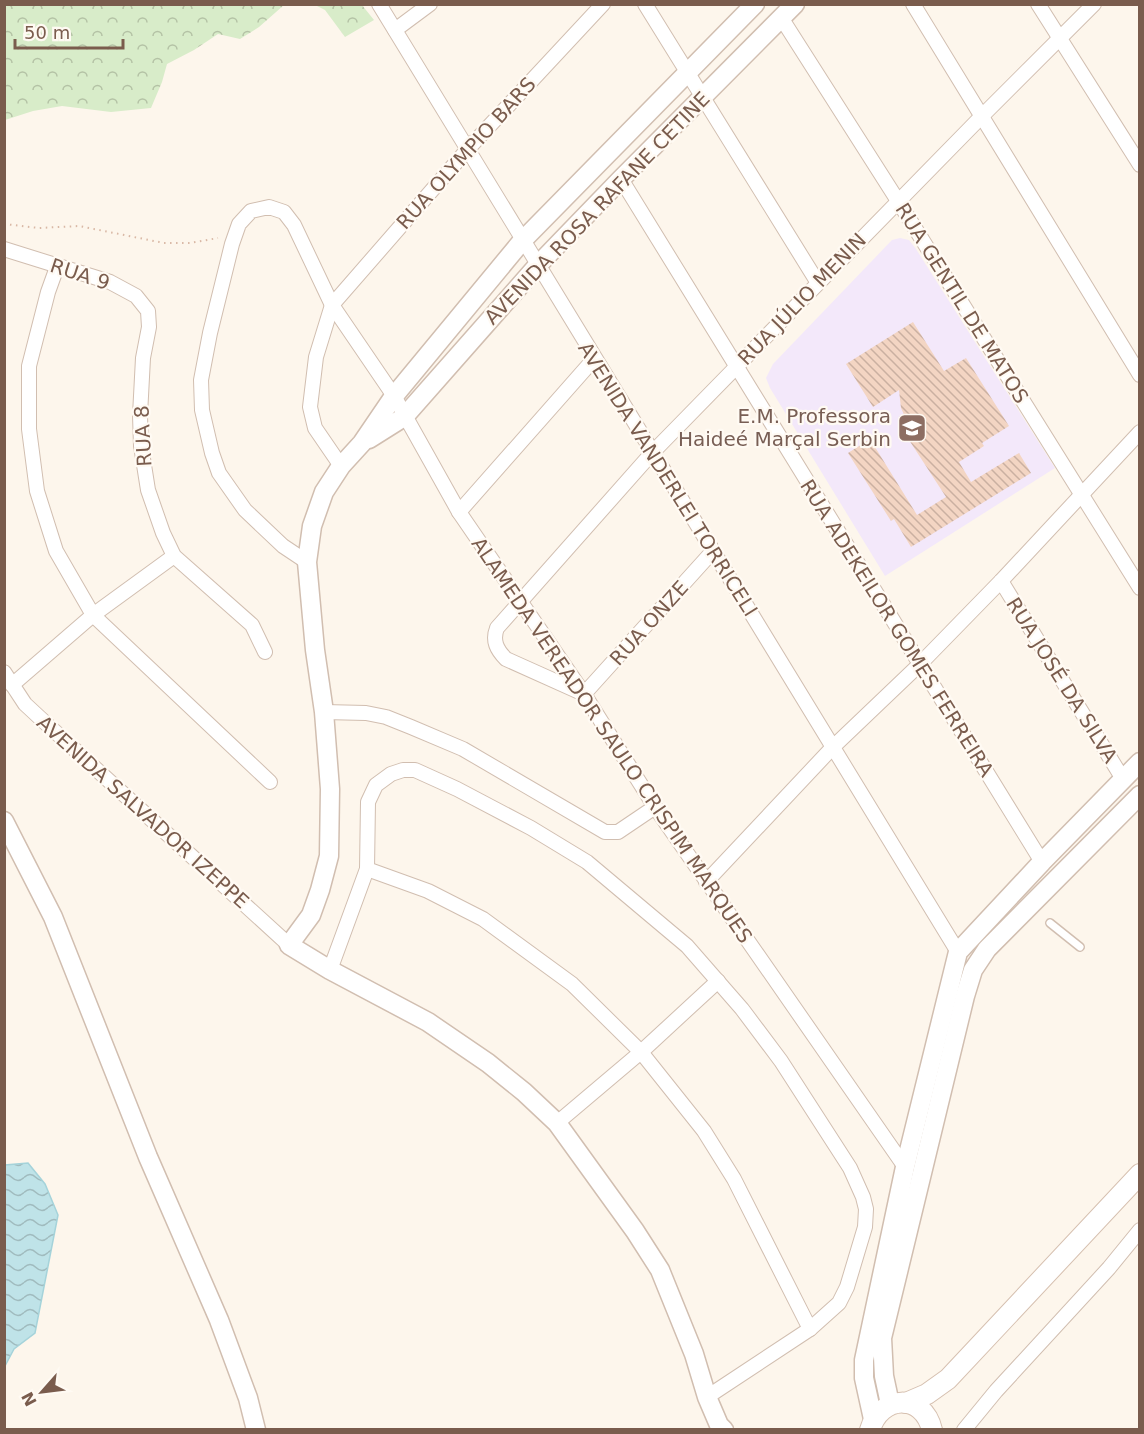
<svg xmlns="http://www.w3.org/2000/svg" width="1144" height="1434" font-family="'DejaVu Sans',sans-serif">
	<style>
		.education { fill: #f3e8fa }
		.forest { fill: url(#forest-crowns) }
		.water { fill: url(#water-waves); stroke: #a5d3da; stroke-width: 1.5 }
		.building { fill: url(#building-back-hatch) }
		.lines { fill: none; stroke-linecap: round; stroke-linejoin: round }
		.service-casing { stroke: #d1beb0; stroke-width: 10 }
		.minor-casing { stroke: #d1beb0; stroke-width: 16 }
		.tertiary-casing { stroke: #d1beb0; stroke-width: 21 }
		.secondary-casing { stroke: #d6c0b0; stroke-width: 22 }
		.path { stroke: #d9b8a5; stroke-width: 2; stroke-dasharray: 1.5 4.5; stroke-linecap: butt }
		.service { stroke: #fff; stroke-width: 7 }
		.minor { stroke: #fff; stroke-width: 14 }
		.tertiary { stroke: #fff; stroke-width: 18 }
		.secondary { stroke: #fff; stroke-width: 20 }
		.labels { text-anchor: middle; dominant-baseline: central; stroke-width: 4.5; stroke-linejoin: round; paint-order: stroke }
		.street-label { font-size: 20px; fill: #7a5c4d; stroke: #fffaf3 }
		.education-label { font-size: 20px; fill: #785e54; stroke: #fffaf3; text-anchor: end }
	</style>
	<defs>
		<pattern id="forest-crowns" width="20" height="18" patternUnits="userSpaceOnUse" patternTransform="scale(1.5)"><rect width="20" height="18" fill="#d8ecc9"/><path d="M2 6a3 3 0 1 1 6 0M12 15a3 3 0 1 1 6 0" fill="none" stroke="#b4c2a5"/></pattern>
		<pattern id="water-waves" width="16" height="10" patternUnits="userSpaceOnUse" patternTransform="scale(1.5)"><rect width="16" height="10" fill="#bfe3e8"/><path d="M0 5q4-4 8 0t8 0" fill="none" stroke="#a0bbbe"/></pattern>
		<pattern id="building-back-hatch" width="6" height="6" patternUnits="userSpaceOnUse" patternTransform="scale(1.5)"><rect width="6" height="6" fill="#f3d5c3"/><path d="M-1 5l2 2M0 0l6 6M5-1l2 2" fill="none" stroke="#cab0a1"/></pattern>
	</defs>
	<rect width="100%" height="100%" fill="#fdf6ec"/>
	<polygon class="education" points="900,238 909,240 916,249 1055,468 885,576 770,388 766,378 773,364 892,240"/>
	<g class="forest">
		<polygon points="5,4 284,4 284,5 259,27 240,39 218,34 194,50 167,64 162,82 151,108 111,112 62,106 33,111 5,120"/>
		<polygon points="315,5 362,5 374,20 345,37 325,10"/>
	</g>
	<polygon class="water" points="28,1163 45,1184 58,1215 35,1333 14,1349 5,1366 5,1165"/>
	<polygon class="building" points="913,322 944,371 966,358 1009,426 982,443 984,446 959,462 971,482 1019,453 1031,473 911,547 894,519 891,521 848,453 870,439 917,515 946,497 898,423 906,419 901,408 899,390 873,407 846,364"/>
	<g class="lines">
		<g class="service-casing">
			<polyline id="service" points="1050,923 1080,947"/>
		</g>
		<g class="minor-casing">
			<g id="minor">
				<polyline points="379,4 958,952"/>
				<polyline points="645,4 818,283"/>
				<polyline points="913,4 1140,375"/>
				<polyline points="1038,4 1140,165"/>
				<polyline points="782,19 898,201 1140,588"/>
				<polyline points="395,30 430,4"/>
				<polyline points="621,179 1042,862"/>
				<polyline points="4,249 110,282 136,296 148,311 149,327 143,358 140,415 141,446 148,490 163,533 174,556 252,625 265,652"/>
				<polyline points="57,267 48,292 29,366 29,429 37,491 56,551 93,615 270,782"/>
				<polyline points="341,466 315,428 310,407 316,357 332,305 467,150 603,4"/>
				<polyline points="459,512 594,359"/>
				<path d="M713,551l-129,143 -78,-35c-9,-9 -14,-18 -9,-31l155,-175 329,-336 113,-113"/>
				<polyline points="307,562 283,546 245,510 219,473 212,453 202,410 201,380 210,333 232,244 239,224 251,211 269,207 284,212 294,225 332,305 394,396 459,512 584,694 655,807 905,1167"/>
				<polyline points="1001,581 1123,779"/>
				<polyline points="4,672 25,704 39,717 289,945"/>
				<polyline points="12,685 93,615 174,556"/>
				<polyline points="324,712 366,713 386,717 411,727 463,749 605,832 618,832 655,807"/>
				<polyline points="367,869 428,891 483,919 572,984 641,1052 704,1131 734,1179 810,1329"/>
				<polyline points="706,882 833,747 920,664 1001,581 1140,432"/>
				<polyline points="330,970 367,869 368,802 376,785 391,774 403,770 415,770 457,789 531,828 587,862 687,946 742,1009 781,1061 850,1168 863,1197 866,1209 865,1227 847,1287 839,1303 810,1329 707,1397"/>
				<polyline points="557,1123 641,1052 718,981"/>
				<polyline points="964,1430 996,1391 1109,1268 1140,1230"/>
			</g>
		</g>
		<g class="tertiary-casing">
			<g id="tertiary">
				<polyline points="369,439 404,417 538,265 621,179 795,4"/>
				<polyline points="4,821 53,917 148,1157 219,1320 248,1398 256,1430"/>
				<polyline points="890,1404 884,1376 882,1338 965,996 973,970 987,949 1140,795"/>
				<polyline points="873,1419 864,1378 864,1360 905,1167 958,952 1042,862 1140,762"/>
				<polyline points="724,1430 719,1425 707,1397 694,1354 660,1270 635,1231 557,1123 524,1092 488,1063 428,1022 330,970 289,945 311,915 320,890 329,856 330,789 324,712 315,650 307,562 312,526 324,492 341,466 362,443 394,396 522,241 755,4"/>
			</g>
		</g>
		<g class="secondary-casing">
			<g id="secondary">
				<polyline points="906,1403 927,1394 948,1379 1140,1174"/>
				<path d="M870,1430c10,-35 53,-38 62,0"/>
			</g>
		</g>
		<polyline class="path" points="4,224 39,228 79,226 164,243 190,243 218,238"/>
		<use href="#service" class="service"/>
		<use href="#minor" class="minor"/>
		<use href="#tertiary" class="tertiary"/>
		<use href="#secondary" class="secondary"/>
	</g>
	<defs>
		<g id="school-square" transform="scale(1.5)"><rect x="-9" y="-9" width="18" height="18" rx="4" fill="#8d6e63" stroke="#fffaf3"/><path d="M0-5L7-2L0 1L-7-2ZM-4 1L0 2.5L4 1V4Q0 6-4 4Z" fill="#fff"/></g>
	</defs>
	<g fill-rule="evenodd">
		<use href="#school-square" x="912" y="428"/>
	</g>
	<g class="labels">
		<g class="street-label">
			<text transform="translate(466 153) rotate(-48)">RUA OLYMPIO BARS</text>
			<text transform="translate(597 208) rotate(-46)">AVENIDA ROSA RAFANE CETINE</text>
			<text transform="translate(80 274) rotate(18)">RUA 9</text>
			<text transform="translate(802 299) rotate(-46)">RUA JÚLIO MENIN</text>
			<text transform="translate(962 303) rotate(58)">RUA GENTIL DE MATOS</text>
			<text transform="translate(143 436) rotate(-93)">RUA 8</text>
			<text transform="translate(668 479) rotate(58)">AVENIDA VANDERLEI TORRICELI</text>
			<text transform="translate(649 623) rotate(-48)">RUA ONZE</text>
			<text transform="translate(897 628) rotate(58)">RUA ADEKEILOR GOMES FERREIRA</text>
			<text transform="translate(1062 680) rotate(58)">RUA JOSÉ DA SILVA</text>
			<text transform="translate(612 740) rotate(56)">ALAMEDA VEREADOR SAULO CRISPIM MARQUES</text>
			<text transform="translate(143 812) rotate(42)">AVENIDA SALVADOR IZEPPE</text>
		</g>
		<g class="education-label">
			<text x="891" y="416">E.M. Professora<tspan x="891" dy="23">Haideé Marçal Serbin</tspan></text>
		</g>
	</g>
	<rect width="1144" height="1434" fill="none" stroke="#7a5c4d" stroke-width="12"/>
	<g transform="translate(42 1392) rotate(242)" stroke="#fffaf3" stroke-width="4.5" paint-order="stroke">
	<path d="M0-4.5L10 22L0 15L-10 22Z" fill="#7a5c4d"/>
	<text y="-9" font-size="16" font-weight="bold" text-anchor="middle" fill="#7a5c4d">N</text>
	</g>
	<path d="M15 39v9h108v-9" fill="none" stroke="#7a5c4d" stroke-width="3"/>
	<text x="24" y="39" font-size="18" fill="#7a5c4d" stroke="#fffaf3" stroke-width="4.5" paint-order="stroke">50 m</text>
</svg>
